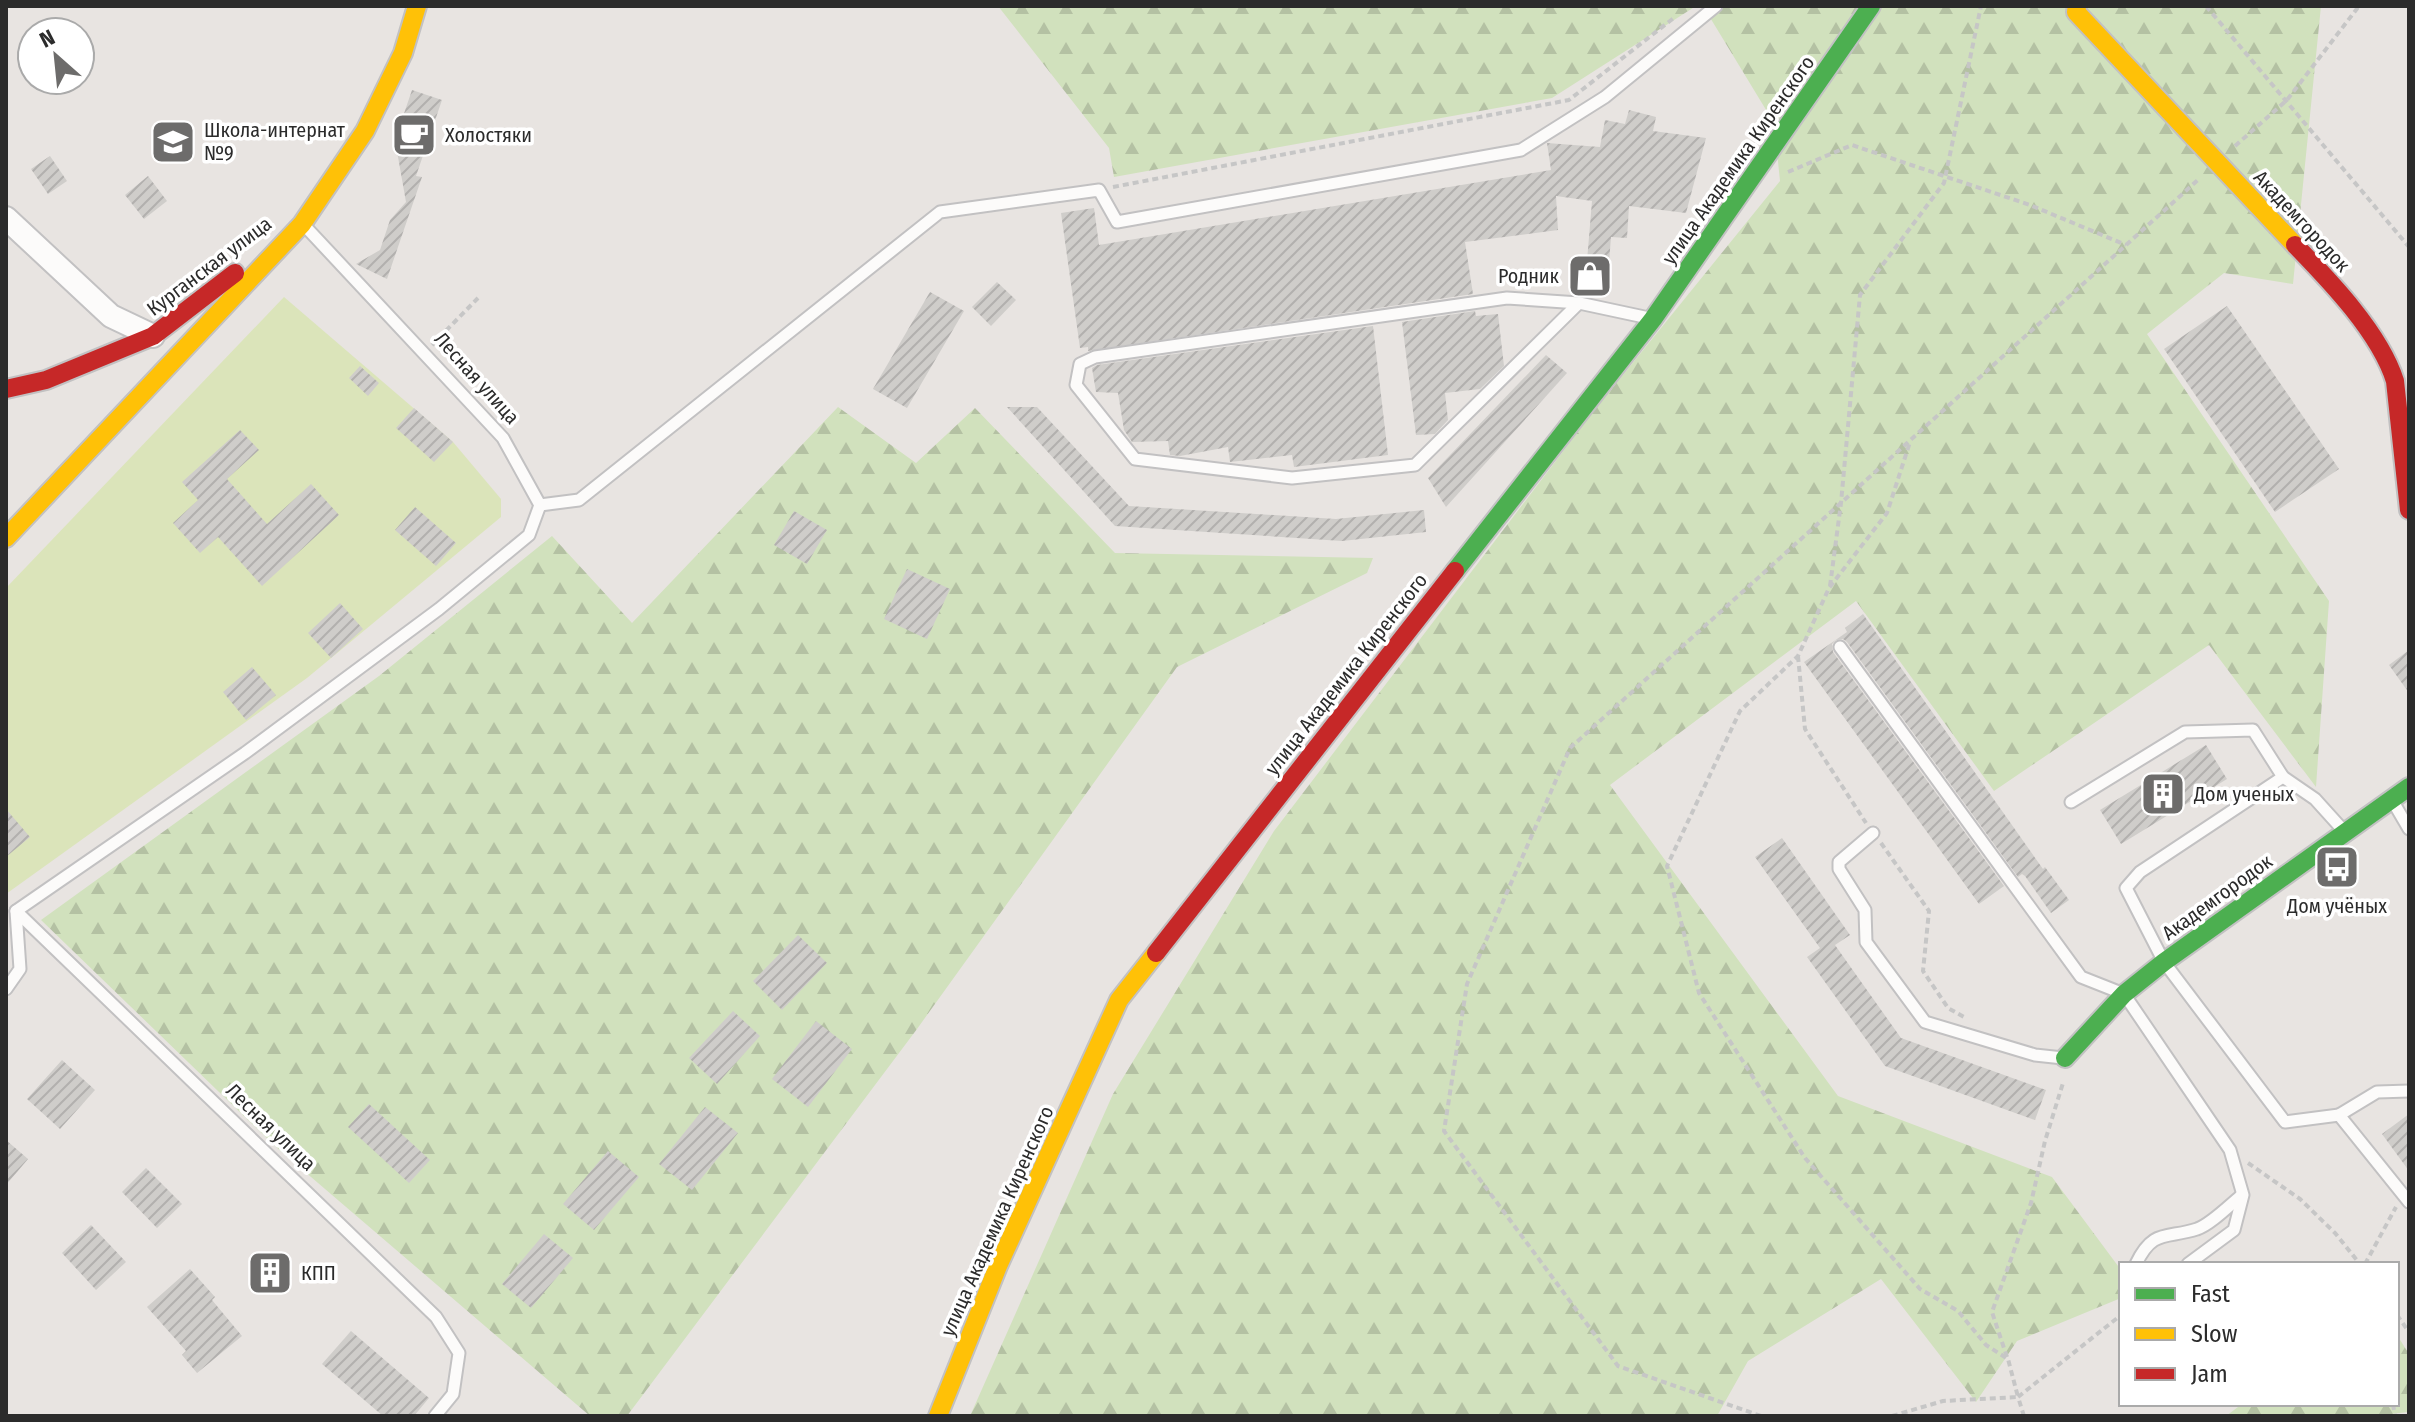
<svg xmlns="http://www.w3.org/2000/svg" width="2415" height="1422" font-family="'Fira Sans Condensed',sans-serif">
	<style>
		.forest { fill: url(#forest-firs) }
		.pitch { fill: #dbe4ba }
		.building { fill: url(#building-hatch) }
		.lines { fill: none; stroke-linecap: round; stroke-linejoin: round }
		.lane-casing { stroke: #c2c1c2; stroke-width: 15 }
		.street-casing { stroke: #c2c1c2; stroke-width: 26 }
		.fast-casing { stroke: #c2c1c2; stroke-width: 22 }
		.slow-casing { stroke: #c2c1c2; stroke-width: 22 }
		.jam-casing { stroke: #c2c1c2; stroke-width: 22 }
		.path { stroke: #c6c6c6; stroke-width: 4; stroke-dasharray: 6 4; stroke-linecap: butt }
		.lane { stroke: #fcfbfa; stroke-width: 11 }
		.street { stroke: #fcfbfa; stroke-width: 22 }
		.fast { stroke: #4caf50; stroke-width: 18 }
		.slow { stroke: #ffc107; stroke-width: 18 }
		.jam { stroke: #c62828; stroke-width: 18 }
		.labels { text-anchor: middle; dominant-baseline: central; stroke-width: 7; stroke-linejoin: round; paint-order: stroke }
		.poi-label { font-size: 20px; fill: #2b2b2b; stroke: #fff; text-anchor: start }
		.street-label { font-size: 20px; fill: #2b2b2b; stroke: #fff }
	</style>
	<defs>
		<pattern id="forest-firs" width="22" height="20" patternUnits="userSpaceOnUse" patternTransform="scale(2)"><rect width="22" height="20" fill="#d1e1bd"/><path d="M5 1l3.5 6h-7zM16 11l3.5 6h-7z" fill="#b4c1a3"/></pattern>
		<pattern id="building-hatch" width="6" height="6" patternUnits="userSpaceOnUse" patternTransform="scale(2)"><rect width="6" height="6" fill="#cfcdca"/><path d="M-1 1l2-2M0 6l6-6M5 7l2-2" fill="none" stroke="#b2b0ae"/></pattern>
	</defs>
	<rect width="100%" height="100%" fill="#e8e4e1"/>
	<g class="forest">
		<polygon points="998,6 1696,6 1552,98 1114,177 1109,148"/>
		<polygon points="1703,6 2321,6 2293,284 2224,273 2147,334 2329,601 2316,787 2209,645 1994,791 1856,601 1610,785 1838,1096 2052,1177 2121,1270 2121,1298 2017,1341 1976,1402 1881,1279 1748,1361 1717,1416 970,1416 1113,1094 1274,831 1593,412 1780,181 1774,123"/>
		<polygon points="838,407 916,463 975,408 1115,553 1373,558 1367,573 1177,667 917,1029 627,1416 590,1416 276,1147 41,920 379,676 552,536 632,623"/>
		<polygon points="2397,1335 2409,1354 2408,1412 2375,1416 2226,1416 2242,1404 2397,1404"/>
	</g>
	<polygon class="pitch" points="284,297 453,442 501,499 501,517 307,678 6,894 6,588"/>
	<g class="building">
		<polygon points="412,90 442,100 416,176 422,177 387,279 356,264 380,250 390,220 406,202 395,140"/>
		<polygon points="1629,110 1656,117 1653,131 1706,138 1686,213 1629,206 1627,238 1611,237 1609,263 1587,261 1592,201 1556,196 1558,230 1465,242 1473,294 1088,351 1088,347 1080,348 1061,213 1094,208 1099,245 1551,170 1547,143 1600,147 1605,120 1625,124"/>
		<polygon points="50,156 67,181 48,194 31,169"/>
		<polygon points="148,176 167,201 144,219 125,195"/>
		<polygon points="997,282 1016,300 991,326 972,307"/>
		<polygon points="930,292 964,311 907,408 873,389"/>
		<polygon points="2227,306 2339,469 2275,512 2164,349"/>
		<polygon points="1475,311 1476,316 1498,314 1504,366 1480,389 1445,393 1448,420 1435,434 1416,435 1402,322"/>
		<polygon points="1373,326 1388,455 1294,467 1292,455 1230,462 1228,447 1180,456 1170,455 1168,441 1132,442 1124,430 1118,393 1096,392 1092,368 1097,365"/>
		<polygon points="1546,355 1567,373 1446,507 1428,478"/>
		<polygon points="360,366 379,383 368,396 349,378"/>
		<polygon points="1007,407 1037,407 1129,506 1336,519 1424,510 1426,532 1342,541 1115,526"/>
		<polygon points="414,408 453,442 434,462 396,428"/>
		<polygon points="240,430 259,450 227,479 267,524 311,484 339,515 262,586 218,537 200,553 173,523 198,500 182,482"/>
		<polygon points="415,507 456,543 436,566 395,530"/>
		<polygon points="794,511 827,530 807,564 774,545"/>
		<polygon points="907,569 950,589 927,639 884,619"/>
		<polygon points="340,603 363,629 331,658 308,633"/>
		<polygon points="1863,614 2043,869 2045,867 2069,900 2051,913 2025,876 2022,874 2018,877 1847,642 1843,639 1836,640 1832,644 1833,652 2004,886 1979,904 1804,662 1847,632 1845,628"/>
		<polygon points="2409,650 2409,693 2389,665"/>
		<polygon points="252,667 276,695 246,720 223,692"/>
		<polygon points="2206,745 2227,779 2121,844 2100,810"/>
		<polygon points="6,809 30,837 6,857"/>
		<polygon points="1782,838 1850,935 1835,945 1901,1038 2046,1090 2035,1120 1885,1066 1807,957 1820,948 1755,857"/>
		<polygon points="798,935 827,963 782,1010 753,981"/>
		<polygon points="733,1011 760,1036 717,1084 689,1058"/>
		<polygon points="816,1021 852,1049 808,1107 772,1079"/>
		<polygon points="62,1060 95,1090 60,1129 27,1099"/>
		<polygon points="369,1104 430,1160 409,1183 348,1127"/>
		<polygon points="705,1107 738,1133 692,1190 659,1164"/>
		<polygon points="2409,1114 2409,1171 2382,1134"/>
		<polygon points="6,1140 28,1159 6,1185"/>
		<polygon points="608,1151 639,1177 594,1230 563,1204"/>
		<polygon points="146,1168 182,1204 157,1228 122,1192"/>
		<polygon points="91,1225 126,1262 96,1290 62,1253"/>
		<polygon points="544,1234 573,1258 531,1308 502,1284"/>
		<polygon points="261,1254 292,1278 280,1293 249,1268"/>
		<polygon points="190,1269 215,1297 212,1300 242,1336 197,1373 182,1355 186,1351 147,1307"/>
		<polygon points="351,1331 429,1398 414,1416 383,1416 322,1364"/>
	</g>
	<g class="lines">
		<g class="lane-casing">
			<g id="lane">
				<polyline points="303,224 503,438 540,505 529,535 439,609 245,753 16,911 436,1317 459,1353 453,1394 435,1416"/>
				<polyline points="1579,303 1415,465 1292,478 1135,459 1076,385 1080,364 1095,357 1507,298 1579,303 1649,318"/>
				<polyline points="540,505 579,500 940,212 1099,190 1117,222 1521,150 1605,97 1716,6"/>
				<polyline points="1840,647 2081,977 2124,994 2230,1150 2243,1195 2234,1230 2188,1264"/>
				<polyline points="2283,777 2140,872 2126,888 2164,962 2285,1122 2339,1115 2409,1202"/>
				<polyline points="2392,800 2409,829"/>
				<polyline points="2071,802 2185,732 2253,730 2283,777 2315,799 2343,830"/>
				<polyline points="1873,833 1839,862 1839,869 1865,910 1866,942 1925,1022 2035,1055 2063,1058"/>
				<polyline points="6,989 20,969 16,911"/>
				<polyline points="2339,1115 2377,1092 2409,1091"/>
				<path d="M2136,1264c17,-36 31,-25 61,-35 13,-4 34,-25 45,-34"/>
			</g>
		</g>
		<g class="street-casing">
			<polyline id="street" points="6,218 111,316 153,336"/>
		</g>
		<g class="fast-casing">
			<g id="fast">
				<polyline points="1455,571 1653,319 1871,6"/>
				<polyline points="2065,1058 2124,994 2164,962 2409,787"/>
			</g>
		</g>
		<g class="slow-casing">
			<g id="slow">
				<polyline points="2077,6 2076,12 2295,245"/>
				<polyline points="6,538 302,224 365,131 403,53 417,6"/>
				<polyline points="938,1416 998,1266 1119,1000 1156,953"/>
			</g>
		</g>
		<g class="jam-casing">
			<g id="jam">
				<path d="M2295,245c35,36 85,88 100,136l14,129"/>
				<polyline points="6,389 46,380 153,336 235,273"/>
				<polyline points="1156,953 1455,571"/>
			</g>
		</g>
		<g class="path">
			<polyline points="2206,6 2409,247"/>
			<polyline points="2235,146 2287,100 2359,6"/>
			<polyline points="1788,172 1852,145 2030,205 2126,245"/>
			<polyline points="1113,187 1569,100 1675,17"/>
			<polyline points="432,345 478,298"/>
			<polyline points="1830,586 1841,503 1860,295 1944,183 1981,6"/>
			<polyline points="1798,656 1805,729 1866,823"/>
			<polyline points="1881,843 1929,911 1923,971 1948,1008 1964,1017"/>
			<polyline points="2248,1163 2300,1199 2335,1233 2360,1264"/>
			<polyline points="2365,1264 2396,1207"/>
			<polyline points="2397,1315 2409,1332"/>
			<polyline points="2007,1357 1992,1312 2031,1203 2045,1141 2063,1083"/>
			<polyline points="2393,1404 2395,1416"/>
			<polyline points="1761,1416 1618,1366 1444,1131 1467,984 1570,748 2199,179"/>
			<polyline points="1892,1416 1943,1401 2018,1397 2008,1359 1986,1345 1958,1311 1920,1289 1805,1158 1699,993 1667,866 1740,711 1798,656 1829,588 1887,513 1910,442"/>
			<polyline points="2024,1416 2018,1397 2121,1315"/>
		</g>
		<use href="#lane" class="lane"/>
		<use href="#street" class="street"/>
		<use href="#fast" class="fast"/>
		<use href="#slow" class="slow"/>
		<use href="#jam" class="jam"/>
	</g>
	<defs>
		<g id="cafe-square" transform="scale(2.3)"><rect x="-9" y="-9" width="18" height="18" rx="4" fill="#6d6c6b" stroke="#fff"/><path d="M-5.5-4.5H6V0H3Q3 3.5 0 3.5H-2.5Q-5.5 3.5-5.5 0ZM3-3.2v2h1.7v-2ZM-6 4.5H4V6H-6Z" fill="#fff"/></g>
		<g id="school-square" transform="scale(2.3)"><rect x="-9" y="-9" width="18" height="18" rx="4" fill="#6d6c6b" stroke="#fff"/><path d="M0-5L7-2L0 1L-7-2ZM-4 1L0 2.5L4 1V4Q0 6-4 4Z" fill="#fff"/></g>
		<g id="shop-square" transform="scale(2.3)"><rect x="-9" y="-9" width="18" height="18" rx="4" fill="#6d6c6b" stroke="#fff"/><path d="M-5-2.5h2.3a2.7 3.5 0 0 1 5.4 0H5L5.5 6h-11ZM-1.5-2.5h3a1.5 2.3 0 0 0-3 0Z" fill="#fff"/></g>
		<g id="building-square" transform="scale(2.3)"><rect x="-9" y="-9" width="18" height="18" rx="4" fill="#6d6c6b" stroke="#fff"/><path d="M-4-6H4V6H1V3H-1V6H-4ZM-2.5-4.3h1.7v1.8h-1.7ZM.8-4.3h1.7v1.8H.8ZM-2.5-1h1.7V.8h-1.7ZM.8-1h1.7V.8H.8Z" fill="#fff"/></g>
		<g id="bus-square" transform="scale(2.3)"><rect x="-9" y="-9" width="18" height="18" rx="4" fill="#6d6c6b" stroke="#fff"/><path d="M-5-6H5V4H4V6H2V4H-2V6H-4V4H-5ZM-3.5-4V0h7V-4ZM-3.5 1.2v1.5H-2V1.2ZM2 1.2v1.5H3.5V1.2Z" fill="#fff"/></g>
	</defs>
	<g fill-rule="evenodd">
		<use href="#cafe-square" x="414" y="135"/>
		<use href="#school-square" x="173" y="142"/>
		<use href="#shop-square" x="1590" y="276"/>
		<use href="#building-square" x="2163" y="794"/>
		<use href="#bus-square" x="2337" y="867"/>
		<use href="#building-square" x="270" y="1273"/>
	</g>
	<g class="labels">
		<g class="poi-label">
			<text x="204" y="130">Школа-интернат<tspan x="204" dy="23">№9</tspan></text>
			<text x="445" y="135">Холостяки</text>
			<text x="1559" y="276" text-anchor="end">Родник</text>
			<text x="2194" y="794">Дом ученых</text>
			<text x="2337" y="906" text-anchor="middle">Дом учёных</text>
			<text x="301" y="1273">КПП</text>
		</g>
		<g class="street-label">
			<text transform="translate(1738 160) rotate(-55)">улица Академика Киренского</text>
			<text transform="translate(2302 221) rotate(47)">Академгородок</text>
			<text transform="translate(209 266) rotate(-37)">Курганская улица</text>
			<text transform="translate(477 378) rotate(48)">Лесная улица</text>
			<text transform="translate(1346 674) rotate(-52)">улица Академика Киренского</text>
			<text transform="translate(2217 897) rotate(-36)">Академгородок</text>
			<text transform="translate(271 1127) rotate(44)">Лесная улица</text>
			<text transform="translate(997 1221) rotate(-66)">улица Академика Киренского</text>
		</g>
	</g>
	<rect width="2415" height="1422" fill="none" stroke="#2b2b2b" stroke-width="16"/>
	<rect x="2119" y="1262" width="280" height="144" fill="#ffffff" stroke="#aaaaaa" stroke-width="2"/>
	<rect x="2135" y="1288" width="40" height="12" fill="#4caf50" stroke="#aaaaaa" stroke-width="2"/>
	<text x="2191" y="1302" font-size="24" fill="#2b2b2b">Fast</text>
	<rect x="2135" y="1328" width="40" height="12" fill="#ffc107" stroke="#aaaaaa" stroke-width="2"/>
	<text x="2191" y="1342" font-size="24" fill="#2b2b2b">Slow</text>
	<rect x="2135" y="1368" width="40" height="12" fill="#c62828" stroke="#aaaaaa" stroke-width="2"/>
	<text x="2191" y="1382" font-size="24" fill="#2b2b2b">Jam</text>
	<g transform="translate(56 56) rotate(333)"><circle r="38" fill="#ffffff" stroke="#aaaaaa" stroke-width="2"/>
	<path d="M0-6L14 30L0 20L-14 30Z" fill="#6d6c6b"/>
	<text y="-12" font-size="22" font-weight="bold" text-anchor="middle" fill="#2b2b2b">N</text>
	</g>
</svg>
